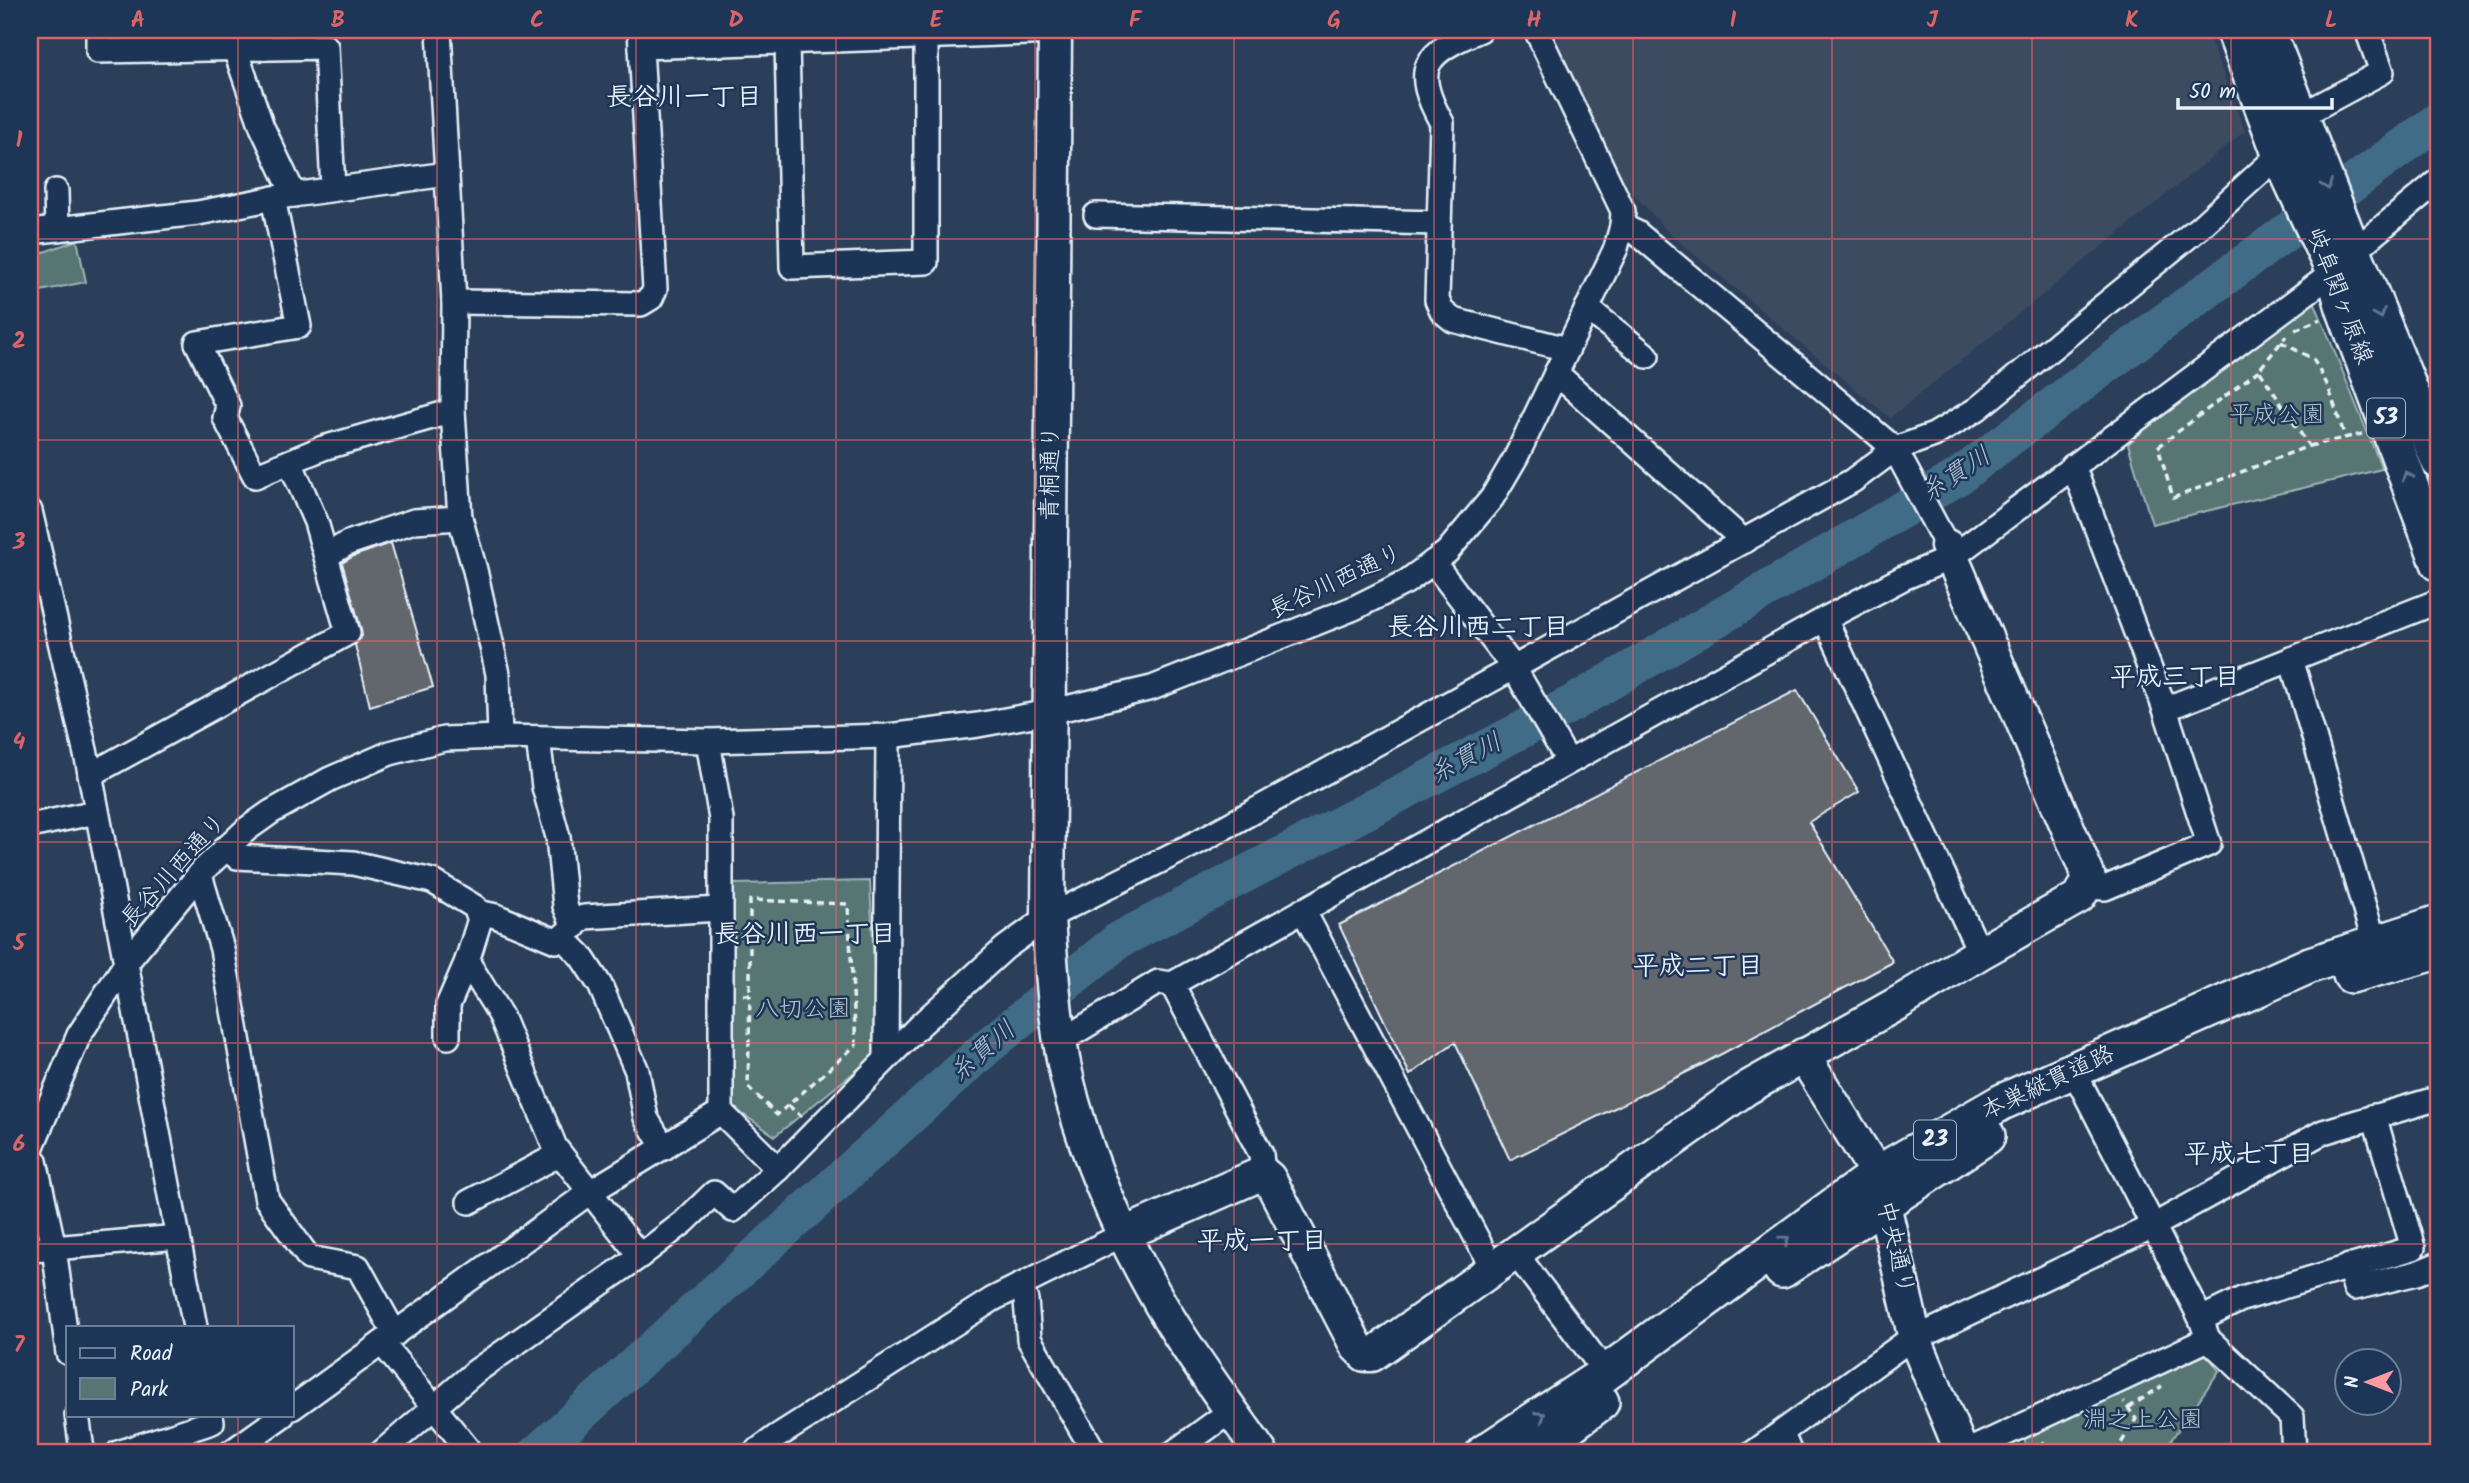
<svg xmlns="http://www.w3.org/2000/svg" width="2469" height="1483" font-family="Kalam,'Klee One',sans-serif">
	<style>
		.built { fill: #3c4b60 }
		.green { fill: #567573; stroke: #9fb3b6; stroke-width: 2 }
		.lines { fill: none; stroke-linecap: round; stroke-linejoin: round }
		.river { stroke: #416c88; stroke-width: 37 }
		.building { fill: #62666d; stroke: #e8f1f8; stroke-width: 2 }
		.street-casing { stroke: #e8f1f8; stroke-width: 28 }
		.secondary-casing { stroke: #e8f1f8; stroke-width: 37 }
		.primary-casing { stroke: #e8f1f8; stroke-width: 40 }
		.path { stroke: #e8f1f8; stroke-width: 3.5; stroke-dasharray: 7 5; stroke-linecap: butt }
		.street { stroke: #1d3557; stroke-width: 23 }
		.secondary { stroke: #1d3557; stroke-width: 32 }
		.primary { stroke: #1d3557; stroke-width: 35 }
		.oneway { stroke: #64778f }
		.grid { fill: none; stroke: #db6466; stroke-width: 2; stroke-opacity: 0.55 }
		.labels { text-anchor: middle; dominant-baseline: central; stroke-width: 5; stroke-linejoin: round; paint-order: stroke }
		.shield { fill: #1d3557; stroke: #abb9c8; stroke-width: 2 }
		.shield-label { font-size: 23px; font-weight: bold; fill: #e8f1f8 }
		.street-label { font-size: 24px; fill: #e8f1f8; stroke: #1d3557 }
		.park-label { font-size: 24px; fill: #b5c6c9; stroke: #1d3557 }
		.neighbourhood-label { font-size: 26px; font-weight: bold; fill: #e8f1f8; stroke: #1d3557 }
		.water-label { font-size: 26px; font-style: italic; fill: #aec2d1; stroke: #1d3557 }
		.neatline { fill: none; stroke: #db6466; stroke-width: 2.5 }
		.grid-label { font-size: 23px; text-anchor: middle; font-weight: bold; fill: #db6466 }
	</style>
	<rect width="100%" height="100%" fill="#2b3f5b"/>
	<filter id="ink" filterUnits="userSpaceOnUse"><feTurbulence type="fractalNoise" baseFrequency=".0143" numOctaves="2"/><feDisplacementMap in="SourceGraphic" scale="14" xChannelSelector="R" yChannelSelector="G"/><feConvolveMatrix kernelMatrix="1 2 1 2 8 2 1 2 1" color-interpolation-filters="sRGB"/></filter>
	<g filter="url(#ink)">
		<polygon class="built" points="1580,30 2206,30 2245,131 1890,418 1669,233 1624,183 1557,42 1560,34"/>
		<g class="green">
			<polygon points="77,240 86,282 30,293 30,257"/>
			<polygon points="2308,286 2382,469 2152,524 2128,444"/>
			<polygon points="870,881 878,1053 775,1136 728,1104 732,884"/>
			<polygon points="2207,1354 2219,1371 2162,1453 2028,1453 2024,1438"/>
		</g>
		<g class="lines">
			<polyline class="river" points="537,1453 989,1045 1119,940 1575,702 1958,477 2157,327 2439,120"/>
		</g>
		<g class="building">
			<polygon points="391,543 433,687 370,706 355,645 362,636 361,629 342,563 354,556"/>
			<polygon points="1797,690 1859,792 1809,822 1893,962 1699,1066 1510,1160 1455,1042 1410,1075 1339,925"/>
		</g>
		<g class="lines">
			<g class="street-casing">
				<g id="street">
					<polyline points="98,30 98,51 326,47 333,189"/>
					<polyline points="237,30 238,58 262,127 294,195"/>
					<polyline points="439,30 454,302 453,411 460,518 475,570 498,674 500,737"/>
					<path d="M1480,30c-56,23 -69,38 -38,93l-5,177 5,11 11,9 114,29"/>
					<polyline points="1536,30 1623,211 1622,226 1637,233 1895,449 1947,546"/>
					<polyline points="787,41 792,267 926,262 926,37"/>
					<polyline points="641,47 1055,32"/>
					<polyline points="2300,116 2382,72 2367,30"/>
					<polyline points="56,191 57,229"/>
					<polyline points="273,198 299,326 197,343 228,406 225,418 255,476 323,448 453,411"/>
					<polyline points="1096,215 1439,223"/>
					<polyline points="30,232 198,213 285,196 447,174"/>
					<polyline points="454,302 641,304 651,298 655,289 640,30"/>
					<polyline points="1587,308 1647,356"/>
					<polyline points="1556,373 1744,541"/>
					<polyline points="2073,466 2165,709 2209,844 2105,888 2087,887"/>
					<polyline points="30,511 88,763 195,1327"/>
					<polyline points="326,556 348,543 414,521 460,518"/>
					<polyline points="1433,562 1514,668 1568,761"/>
					<polyline points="1825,619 1980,953"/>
					<polyline points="2291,659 2375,944"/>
					<polyline points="2165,709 2439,601"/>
					<polyline points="538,738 544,787 558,837 565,906 574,927"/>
					<polyline points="708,741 721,819 721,1112 778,1169"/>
					<polyline points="90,775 348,633 316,522 290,462"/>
					<polyline points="30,826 96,812"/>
					<polyline points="225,848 237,857 353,863 432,881 475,907 480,919 467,961 448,1005 448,1037"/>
					<polyline points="200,875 222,949 267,1200 309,1258 358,1267 395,1334"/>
					<polyline points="1303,910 1493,1269"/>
					<polyline points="477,912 496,916 556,941 562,937"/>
					<polyline points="467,961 501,1016 555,1147 640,1256"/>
					<polyline points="1172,984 1261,1154 1263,1173"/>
					<polyline points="1061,1041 1158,982 1172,984 1825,619 1903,578 1951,558 2334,272 2354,251 2439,180"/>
					<polyline points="886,1058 888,736"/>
					<polyline points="664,1148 646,1118 637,1071 600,985 581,956 562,937 584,917 720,909"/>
					<polyline points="30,1151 79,1035 127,962 203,870 247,829 271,812 330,779 390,753 444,739 500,737 708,741 888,736 978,725 1049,712 1152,688 1354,608 1406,582 1447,552 1492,498 1516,457 1616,248 1622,226"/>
					<polyline points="30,1157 35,1161 54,1248 178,1237"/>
					<polyline points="469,1202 560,1154"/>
					<polyline points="30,1250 54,1248 68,1353"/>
					<polyline points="1516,1254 1606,1373"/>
					<polyline points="2349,1266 2355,1288 2417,1273 2439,1264"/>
					<polyline points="1019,1286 1026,1300 1029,1339 1095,1453"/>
					<polyline points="2201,1319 2242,1299 2413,1248 2374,1116"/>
					<polyline points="2208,1339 2292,1417 2294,1453"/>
					<polyline points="382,1343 467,1448"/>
					<polyline points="292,1408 590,1192 721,1112"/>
					<polyline points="77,1415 82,1450 85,1453"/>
					<polyline points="1782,1434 1790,1453"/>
					<polyline points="118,1453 212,1422"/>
					<polyline points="230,1453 283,1415"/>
					<polyline points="381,1453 475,1372 640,1256 684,1222 714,1193 733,1210 778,1169 919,1026 1005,948 1048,917 1198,842 1852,481 1895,449 1934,435 1977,409 2200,227 2280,154"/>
					<polyline points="754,1453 776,1437 993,1299 1124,1234"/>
					<polyline points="1173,1453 1232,1410"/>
					<polyline points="1753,1453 1902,1345 2153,1226 2323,1132 2439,1098"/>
					<polyline points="1964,1453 2208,1339 2201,1319 2081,1085 2075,1068"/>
				</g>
			</g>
			<g class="secondary-casing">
				<g id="secondary">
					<path d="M1055,30l-7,887c4,61 8,125 25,185 18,64 46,128 79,187 31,57 72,110 109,164"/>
					<polyline points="1803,1055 1877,1174 1915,1339 1962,1453"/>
					<polyline points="1124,1234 1263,1173 1269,1178 1357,1347 1365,1355 1372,1355 1747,1088 1900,1002 1980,953 2079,897 2089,881 2088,875 1947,546"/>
				</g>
			</g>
			<g class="primary-casing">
				<g id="primary">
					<polyline points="2234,30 2284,164 2334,272 2344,308 2439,563"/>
					<polyline points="2267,30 2345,231 2439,461"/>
					<polyline points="2351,975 2439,951"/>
					<polyline points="1782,1270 1987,1136"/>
					<polyline points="1484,1453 1606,1373 1877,1174 2002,1102 2310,965 2439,923"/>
					<polyline points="1533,1453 1601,1402"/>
				</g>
			</g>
			<g class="path">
				<polyline points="2295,330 2320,319"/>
				<polyline points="2281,342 2313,359 2328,386 2345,437"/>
				<polyline points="2259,370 2158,447 2173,498 2309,446 2259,370 2286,336"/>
				<polyline points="2309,446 2362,434"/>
				<polyline points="743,995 750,995 750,900 848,904 856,1045 777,1115 748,1087 750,995"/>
				<polyline points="788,1105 802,1117"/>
				<polyline points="2128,1408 2162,1386"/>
				<polyline points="2043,1441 2045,1453"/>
				<polyline points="2115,1453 2136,1419 2124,1402"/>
			</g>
			<use href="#street" class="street"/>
			<use href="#secondary" class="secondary"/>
			<use href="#primary" class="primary"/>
		</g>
		<defs><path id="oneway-chevron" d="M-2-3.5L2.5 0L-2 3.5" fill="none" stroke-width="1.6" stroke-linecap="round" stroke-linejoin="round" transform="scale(1.75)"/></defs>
		<g class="oneway">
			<use href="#oneway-chevron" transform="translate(2327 185) rotate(69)"/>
			<use href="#oneway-chevron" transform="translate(2380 314) rotate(68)"/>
			<use href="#oneway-chevron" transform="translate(2407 476) rotate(-110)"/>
			<use href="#oneway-chevron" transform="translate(1785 1240) rotate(-36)"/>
			<use href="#oneway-chevron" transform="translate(1541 1416) rotate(-33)"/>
		</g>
	</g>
	<path class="grid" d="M238,30v1297M437,30v1423M636,30v1423M836,30v1423M1035,30v1423M1234,30v1423M1434,30v1423M1633,30v1423M1832,30v1423M2032,30v1423M2231,30v1423M30,239h2409M30,440h2409M30,641h2409M30,842h2409M30,1043h2409M30,1244h2409M238,1415v38"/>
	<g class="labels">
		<g class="shield">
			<rect x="2367" y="398.5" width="38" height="39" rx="5"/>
			<rect x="1914" y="1120.5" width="42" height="39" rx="5"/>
		</g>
		<g class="shield-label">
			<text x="2386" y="418">53</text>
			<text x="1935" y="1140">23</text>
		</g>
		<g class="street-label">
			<text transform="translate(2339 296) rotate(69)">岐阜関ヶ原線</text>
			<text transform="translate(1051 473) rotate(-89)">青桐通り</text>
			<text transform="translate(1336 582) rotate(-25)">長谷川西通り</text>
			<text transform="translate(174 871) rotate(-48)">長谷川西通り</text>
			<text transform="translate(2048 1083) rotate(-25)">本巣縦貫道路</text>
			<text transform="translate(1895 1248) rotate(77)">中央通り</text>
		</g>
		<g class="park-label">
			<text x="2277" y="415">平成公園</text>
			<text x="803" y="1009">八切公園</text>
			<text x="2143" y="1420">淵之上公園</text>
		</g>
		<g class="neighbourhood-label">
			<text x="684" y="98">長谷川一丁目</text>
			<text x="1478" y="628">長谷川西二丁目</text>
			<text x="2175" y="678">平成三丁目</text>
			<text x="805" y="935">長谷川西一丁目</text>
			<text x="1698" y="967">平成二丁目</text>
			<text x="2249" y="1155">平成七丁目</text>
			<text x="1262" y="1242">平成一丁目</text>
		</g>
		<g class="water-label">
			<text transform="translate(1956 475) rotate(-33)">糸貫川</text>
			<text transform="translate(1466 759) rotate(-28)">糸貫川</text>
			<text transform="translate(983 1052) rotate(-41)">糸貫川</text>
		</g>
	</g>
	<rect width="2469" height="1483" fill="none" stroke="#1d3557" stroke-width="77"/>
	<rect x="66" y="1326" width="228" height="91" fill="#1d3557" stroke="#6e8097" stroke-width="2"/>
	<rect x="80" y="1348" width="35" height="10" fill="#1d3557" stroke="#6e8097" stroke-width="2"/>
	<text x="130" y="1360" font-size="21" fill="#e8f1f8">Road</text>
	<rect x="80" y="1378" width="35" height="21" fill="#567573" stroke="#6e8097" stroke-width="2"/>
	<text x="130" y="1396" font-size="21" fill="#e8f1f8">Park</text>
	<g transform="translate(2368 1382) rotate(270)"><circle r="33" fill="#1d3557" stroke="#6e8097" stroke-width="2"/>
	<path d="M0-5L12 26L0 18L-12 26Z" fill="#ff9aa2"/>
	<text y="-10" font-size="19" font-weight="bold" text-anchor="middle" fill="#e8f1f8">N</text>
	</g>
	<path d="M2178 98v10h154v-10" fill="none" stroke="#e8f1f8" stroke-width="3.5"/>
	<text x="2189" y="98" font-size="21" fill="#e8f1f8" stroke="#1d3557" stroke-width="5" paint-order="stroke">50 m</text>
	<rect x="38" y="38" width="2392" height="1406" class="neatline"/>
	<g class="grid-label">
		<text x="138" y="27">A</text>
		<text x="338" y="27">B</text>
		<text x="537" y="27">C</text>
		<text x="736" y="27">D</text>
		<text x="936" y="27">E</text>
		<text x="1135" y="27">F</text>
		<text x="1334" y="27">G</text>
		<text x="1534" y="27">H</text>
		<text x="1733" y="27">I</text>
		<text x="1932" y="27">J</text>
		<text x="2132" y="27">K</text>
		<text x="2331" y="27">L</text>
		<text x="19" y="147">1</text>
		<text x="19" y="348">2</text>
		<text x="19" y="549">3</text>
		<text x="19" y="749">4</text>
		<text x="19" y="950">5</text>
		<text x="19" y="1151">6</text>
		<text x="19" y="1352">7</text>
	</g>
</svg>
